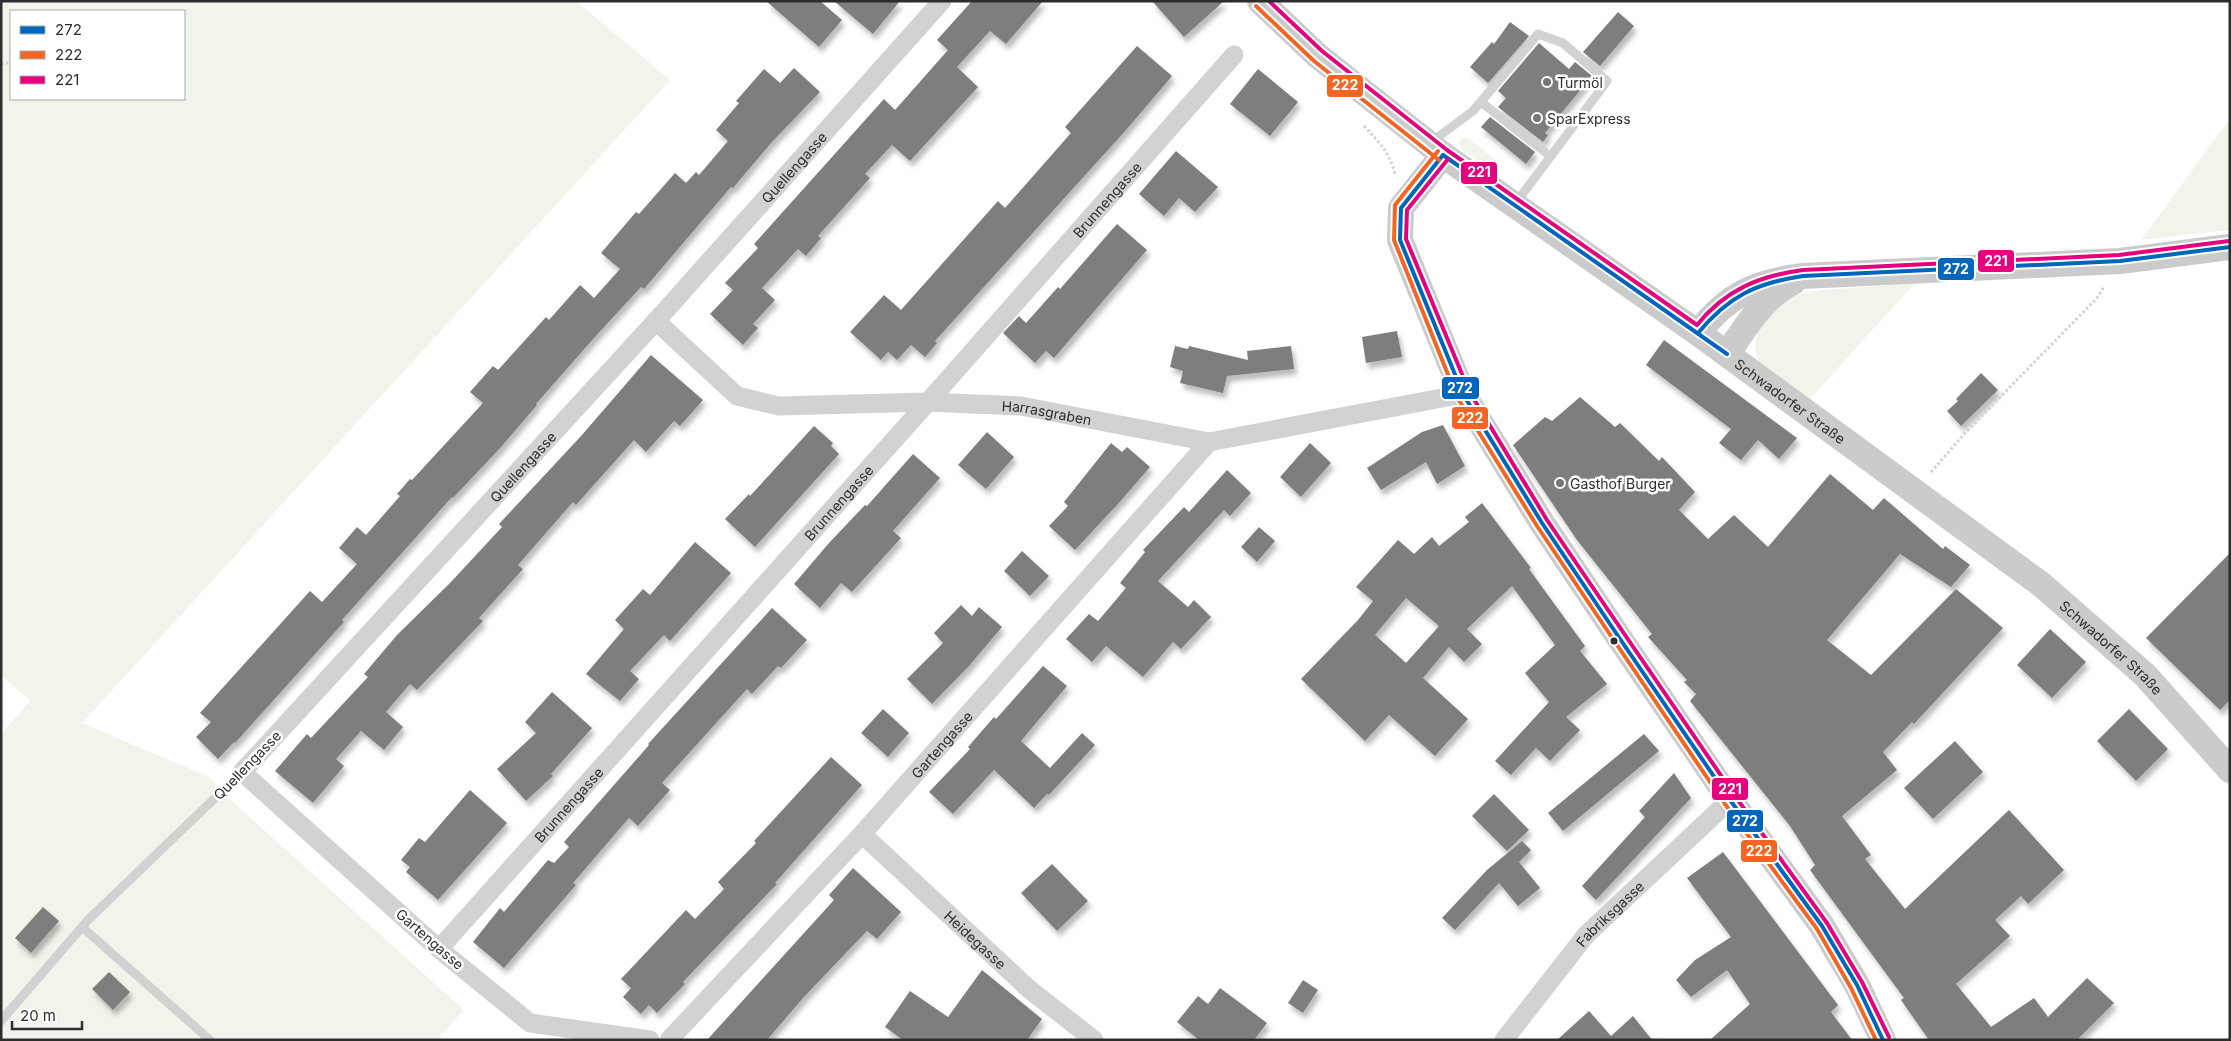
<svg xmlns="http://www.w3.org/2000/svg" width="2231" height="1041" font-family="Inter,sans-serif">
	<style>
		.green { fill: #f1f4eb; fill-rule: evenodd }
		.building { fill: #7e7e7e; fill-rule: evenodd; filter: url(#shadow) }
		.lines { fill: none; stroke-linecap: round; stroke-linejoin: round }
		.path { stroke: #d2d2d2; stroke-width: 3; stroke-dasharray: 2.5 2.5; stroke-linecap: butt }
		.lane { stroke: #d2d2d2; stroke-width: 9 }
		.street { stroke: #d2d2d2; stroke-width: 19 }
		.secondary { stroke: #cbcbcb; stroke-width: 26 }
		.bus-1-casing { stroke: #fff; stroke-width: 8 }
		.bus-2-casing { stroke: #fff; stroke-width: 8 }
		.bus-3-casing { stroke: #fff; stroke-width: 8 }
		.bus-1 { stroke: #0065bd; stroke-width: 4 }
		.bus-2 { stroke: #f26522; stroke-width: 4 }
		.bus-3 { stroke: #e5007d; stroke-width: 4 }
		.poi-dot { fill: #767676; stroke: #fff; stroke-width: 2 }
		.bus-dot { fill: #2d2d2d; stroke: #fff; stroke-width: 2 }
		.labels { text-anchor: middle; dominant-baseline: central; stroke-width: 5; stroke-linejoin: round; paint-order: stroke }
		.poi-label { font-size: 14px; fill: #2d2d2d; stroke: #fff; text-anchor: start }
		.street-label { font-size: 14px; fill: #2d2d2d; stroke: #fff }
		.line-badge { stroke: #fff; stroke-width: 2 }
		.badge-label { font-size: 14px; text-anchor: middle; font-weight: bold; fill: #fff }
	</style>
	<defs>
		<filter id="shadow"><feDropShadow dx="3" dy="5.5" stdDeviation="2.5" flood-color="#0004"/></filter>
	</defs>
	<rect width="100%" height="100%" fill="#fff"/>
	<g class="green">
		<path d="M1,1h575l94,79 -588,643 127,54 26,27 229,206 -27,30h-436v-307l30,-32 -30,-25zM11,11h173v88h-173z"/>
		<polygon points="2230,119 2230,230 2141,240"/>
		<polygon points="1462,138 1469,139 1499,163 1494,171 1462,149 1459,143"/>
		<polygon points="1914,284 1809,400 1759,363 1755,347 1758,330 1777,304 1796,295 1820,290"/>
	</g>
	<g class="building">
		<polygon points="766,1 820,1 842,20 819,47"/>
		<polygon points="834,1 900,1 873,34"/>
		<polygon points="972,1 1043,1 1006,44 990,31 957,67 978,87 910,161 892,145 865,174 870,178 818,236 821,238 806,256 798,249 762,288 775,300 753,324 758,328 743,345 710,314 733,290 725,283 758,248 754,244 884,99 895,110 948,50 937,40"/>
		<polygon points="1152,1 1224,1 1184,37"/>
		<polygon points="1618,12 1634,26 1600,66 1583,52"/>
		<polygon points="1510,22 1529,36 1488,83 1470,67 1492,42 1494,44"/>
		<polygon points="1539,43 1569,69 1575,62 1592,76 1545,133 1548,135 1543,142 1498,107 1506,98 1498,91"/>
		<polygon points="1137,46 1172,76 1127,129 935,341 937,343 925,357 911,345 897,360 888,352 881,360 850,332 884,295 901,310 998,201 1005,208 1071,133 1065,127"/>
		<polygon points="794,68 820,92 772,142 733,188 731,187 644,289 641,287 594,338 536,404 537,405 502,446 453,498 452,497 342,620 344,622 235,743 234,742 218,759 196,737 211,722 200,713 310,591 322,602 357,564 339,548 357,527 366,535 400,496 397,494 410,479 412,480 483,403 470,392 493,366 498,370 546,317 549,320 580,285 594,298 620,269 601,253 636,212 639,214 675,173 686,183 696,172 699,175 728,141 716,130 739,103 736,101 764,69 780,83"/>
		<polygon points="1258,69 1298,102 1270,136 1230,104"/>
		<polygon points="1490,117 1535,152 1526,164 1481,127"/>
		<polygon points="1176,151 1218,187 1195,212 1179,198 1164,216 1139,194"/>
		<polygon points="1117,224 1147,250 1054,358 1046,351 1035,363 1003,333 1019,316 1026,323 1058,287 1060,289"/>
		<polygon points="1397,331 1402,357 1366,363 1362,337"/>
		<polygon points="1664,340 1797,438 1779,459 1758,440 1741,460 1719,443 1731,429 1646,365"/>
		<polygon points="1175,346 1188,349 1189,346 1248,360 1247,351 1291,346 1294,369 1227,376 1223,393 1180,383 1183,371 1170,367"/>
		<polygon points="651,355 703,400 680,426 674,421 646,452 634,440 576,505 573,502 518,565 523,569 479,618 483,621 417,690 410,684 386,712 403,727 384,750 361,731 336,759 344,766 313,803 275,771 307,734 311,738 368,677 364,674 397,635 450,583 502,527 499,524 582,435"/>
		<polygon points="1981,373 1998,390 1961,426 1947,411 1958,401 1956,399"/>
		<polygon points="1580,397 1615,427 1620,423 1659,461 1662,457 1695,492 1679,510 1708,539 1734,515 1768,547 1830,474 1873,510 1884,498 1943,549 1945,546 1970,565 1951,587 1900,554 1827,640 1871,675 1956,589 2003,628 1914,724 1912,722 1883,752 1897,770 1842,816 1871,855 1865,859 1905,909 2009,810 2064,870 2028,904 2021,896 1995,920 2010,936 1956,984 1991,1027 2034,998 2048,1017 2087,978 2114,1003 2077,1040 1929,1040 1901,1000 1904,998 1810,870 1815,865 1790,826 1690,701 1696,694 1684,682 1687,680 1648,637 1652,634 1577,540 1513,445 1545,417 1552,421"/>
		<polygon points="1443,425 1465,466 1437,484 1426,462 1381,490 1367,468 1422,432"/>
		<polygon points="814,426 833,443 831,446 839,454 755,547 725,519 749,494 750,496"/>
		<polygon points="987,432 1014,457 986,489 958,465"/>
		<polygon points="1111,443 1122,452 1127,447 1150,467 1118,504 1075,550 1049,526 1068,506 1064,502"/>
		<polygon points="1310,443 1331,463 1301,497 1280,477"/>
		<polygon points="913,454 940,478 893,531 901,538 852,592 841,583 820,608 794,584 829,543 865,505 867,506"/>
		<polygon points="1227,470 1251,493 1230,516 1224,510 1158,581 1188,607 1194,600 1211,617 1181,649 1173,642 1143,677 1106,646 1092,662 1066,639 1089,614 1098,621 1126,588 1120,583 1145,552 1143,550 1184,507 1189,512"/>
		<path d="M1482,503l49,65 -2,1 56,77 -5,5 27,33 -41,33 14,13 -30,31 -14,-13 -25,27 -16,-14 54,-59 -24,-29 30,-28 -43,-59 -45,43 15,15 -18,18 -15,-15 -26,31 45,41 -33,37 -46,-41 -24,26 -64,-62 57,-59 15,-19 -17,-14 42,-47 16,14 18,-17 7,9 30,-24 -4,-5zM1406,598l33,28 -33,37 -31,-28z"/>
		<polygon points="1259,527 1275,541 1257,562 1241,547"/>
		<polygon points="695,542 731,573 670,641 664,635 630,671 639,679 620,701 586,674 624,629 615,620 643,589 650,595"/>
		<polygon points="1022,551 1049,576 1030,596 1004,571"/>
		<polygon points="2230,553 2230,700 2220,710 2146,638"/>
		<polygon points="961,605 972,616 979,607 1002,627 969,666 932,704 907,679 943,643 934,633"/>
		<polygon points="772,608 807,640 781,668 778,666 752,694 747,689 662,783 670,790 638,826 629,818 573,883 576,885 504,968 473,942 500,908 504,912 548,860 554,863 569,847 564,842 649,745 648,744"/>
		<polygon points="2050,629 2086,662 2052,698 2017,665"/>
		<polygon points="1043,666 1067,686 1021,741 1050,768 1082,733 1095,745 1049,795 1047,794 1034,808 994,770 953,814 929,792 970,749 968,747 994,717 996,719"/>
		<polygon points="552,692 592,728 551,774 553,776 526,801 497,769 536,733 525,722"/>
		<polygon points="883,709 909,733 888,757 861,733"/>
		<polygon points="2129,709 2168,749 2136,781 2097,741"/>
		<polygon points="1644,734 1659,751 1563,831 1548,813"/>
		<polygon points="1955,741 1983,772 1933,819 1904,788"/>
		<polygon points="831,757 862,785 775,883 777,884 683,982 685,984 657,1013 649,1005 641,1014 623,997 631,988 621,979 686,910 695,919 724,889 718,882 756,843 754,841"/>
		<polygon points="1674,773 1691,798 1596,900 1582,886 1645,817 1639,811"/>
		<polygon points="470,790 507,823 438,900 406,872 410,867 401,860 419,838 425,842"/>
		<polygon points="1494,794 1529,830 1507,851 1472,816"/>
		<polygon points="1522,841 1531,850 1519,862 1540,888 1518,906 1499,883 1455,930 1442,918 1487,870"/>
		<polygon points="1723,852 1838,1005 1831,1012 1852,1040 1710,1040 1750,1004 1727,970 1691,997 1676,980 1695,960 1731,937 1687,878"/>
		<polygon points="1052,864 1088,901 1057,931 1021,893"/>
		<polygon points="853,868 901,912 877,939 867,931 803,998 767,1040 707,1040 834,900 829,895"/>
		<polygon points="43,907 59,921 31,953 15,938"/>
		<polygon points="982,970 1042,1019 1027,1040 903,1040 885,1027 910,991 948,1017"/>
		<polygon points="109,972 130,992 113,1010 92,989"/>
		<polygon points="1303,980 1318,990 1303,1013 1288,1003"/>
		<polygon points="1220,988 1267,1023 1254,1040 1199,1040 1177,1022 1198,996 1208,1004"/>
		<polygon points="1589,1011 1611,1036 1633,1016 1652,1040 1557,1040"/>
	</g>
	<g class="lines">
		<g class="path">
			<polyline points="1,63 11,63"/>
			<path d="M1364,126c14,15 27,28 31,49"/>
			<polyline points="1931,472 1965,433 2097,298 2104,287"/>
		</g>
		<g class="lane">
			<polyline points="1481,102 1550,156"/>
			<polyline points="1431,142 1473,111 1538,34 1563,43 1607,81 1515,204"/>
			<polyline points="82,927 210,1040"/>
			<polyline points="1,1021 88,920 242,772"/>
		</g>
		<g class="street">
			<path id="s1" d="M656,321l81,75 42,10 149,-4 93,4 188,36 254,-48"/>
			<path id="s2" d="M862,834l167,155 65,51"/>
			<path id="s3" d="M439,949l489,-547 306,-347"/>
			<path id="s4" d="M650,1040l-120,-17 -91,-74 -197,-177 414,-451 286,-320"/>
			<path id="s5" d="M669,1040l193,-206 347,-392"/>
			<path id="s6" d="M1504,1040l82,-105 144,-135"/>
		</g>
		<g class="secondary">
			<path id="s7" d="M1260,1l58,55 125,99 255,178 344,252 103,90 85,95"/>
			<polyline points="1443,155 1401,208 1400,240 1463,394 1542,523 1618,636 1730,800 1822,926 1857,985 1883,1040"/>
			<path d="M1698,333c30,-39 58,-51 105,-57l317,-15 110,-14"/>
			<path d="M1727,354c19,-27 35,-56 66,-72"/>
		</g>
		<g class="bus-1-casing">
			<g id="bus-1">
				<polyline points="1443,155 1401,208 1400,240 1463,394 1542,523 1618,636 1730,800 1822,926 1857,985 1883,1040"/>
				<polyline points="1443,155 1727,354"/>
				<path d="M1698,333c31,-37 58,-50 105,-57l317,-15 110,-14"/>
			</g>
		</g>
		<g class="bus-2-casing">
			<g id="bus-2">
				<polyline points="1256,6 1314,61 1439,160"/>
				<polyline points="1438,151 1395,205 1394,240 1457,397 1537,526 1613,639 1725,804 1817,929 1851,988 1876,1040"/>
			</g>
		</g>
		<g class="bus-3-casing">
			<g id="bus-3">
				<path d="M1269,1l53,50 125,99 250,175c28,-35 62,-49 106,-55l316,-15 110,-14"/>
				<polyline points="1448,159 1407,210 1406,239 1469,391 1547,520 1623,632 1735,796 1827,923 1862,982 1889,1037"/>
			</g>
		</g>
		<use href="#bus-1" class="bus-1"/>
		<use href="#bus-2" class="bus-2"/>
		<use href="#bus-3" class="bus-3"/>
	</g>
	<g class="poi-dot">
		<circle cx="1547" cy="82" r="5"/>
		<circle cx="1537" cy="118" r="5"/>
		<circle cx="1560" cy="483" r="5"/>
	</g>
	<circle class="bus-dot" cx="1614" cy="641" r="4.5"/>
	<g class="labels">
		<g class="poi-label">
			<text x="1557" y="82">Turmöl</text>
			<text x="1547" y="118">SparExpress</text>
			<text x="1570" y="483">Gasthof Burger</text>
		</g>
		<g class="street-label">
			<text stroke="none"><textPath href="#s4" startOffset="1322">Quellengasse</textPath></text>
			<text stroke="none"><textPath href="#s3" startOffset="1004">Brunnengasse</textPath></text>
			<text stroke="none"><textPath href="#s7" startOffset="665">Schwadorfer Straße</textPath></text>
			<text stroke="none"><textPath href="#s1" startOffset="422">Harrasgraben</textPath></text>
			<text stroke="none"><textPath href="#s4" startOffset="918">Quellengasse</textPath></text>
			<text stroke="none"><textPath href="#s3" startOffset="599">Brunnengasse</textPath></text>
			<text stroke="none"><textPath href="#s7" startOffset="1070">Schwadorfer Straße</textPath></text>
			<text stroke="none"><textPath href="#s5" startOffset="402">Gartengasse</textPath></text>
			<text transform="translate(247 765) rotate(-46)">Quellengasse</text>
			<text stroke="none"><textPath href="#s3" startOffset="194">Brunnengasse</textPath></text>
			<text stroke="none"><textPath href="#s6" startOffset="165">Fabriksgasse</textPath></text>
			<text transform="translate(430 939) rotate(41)">Gartengasse</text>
			<text stroke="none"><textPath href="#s2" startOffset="155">Heidegasse</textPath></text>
		</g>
	</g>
	<g class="line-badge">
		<rect x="1326" y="74" width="38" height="24" rx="5" fill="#f26522"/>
		<rect x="1460" y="161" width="38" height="24" rx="5" fill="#e5007d"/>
		<rect x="1977" y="249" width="38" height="24" rx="5" fill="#e5007d"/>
		<rect x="1937" y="257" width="38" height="24" rx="5" fill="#0065bd"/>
		<rect x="1441" y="376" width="39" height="24" rx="5" fill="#0065bd"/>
		<rect x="1451" y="406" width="38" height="24" rx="5" fill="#f26522"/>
		<rect x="1711" y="777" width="38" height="24" rx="5" fill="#e5007d"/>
		<rect x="1726" y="809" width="38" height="24" rx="5" fill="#0065bd"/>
		<rect x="1740" y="839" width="38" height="24" rx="5" fill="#f26522"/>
	</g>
	<g class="badge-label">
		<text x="1345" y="90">222</text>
		<text x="1479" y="177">221</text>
		<text x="1996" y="266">221</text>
		<text x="1956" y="274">272</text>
		<text x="1460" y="393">272</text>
		<text x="1470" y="423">222</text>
		<text x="1730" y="794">221</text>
		<text x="1745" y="826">272</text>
		<text x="1759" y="856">222</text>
	</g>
	<rect width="2231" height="1041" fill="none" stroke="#2d2d2d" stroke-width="5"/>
	<rect x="10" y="10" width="175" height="90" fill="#ffffff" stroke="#ababab"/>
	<rect x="20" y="26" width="25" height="8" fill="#0065bd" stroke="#ababab"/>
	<text x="55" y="35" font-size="15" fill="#2d2d2d">272</text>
	<rect x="20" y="51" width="25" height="8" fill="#f26522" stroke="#ababab"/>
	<text x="55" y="60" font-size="15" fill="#2d2d2d">222</text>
	<rect x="20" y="76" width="25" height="8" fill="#e5007d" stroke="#ababab"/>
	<text x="55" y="85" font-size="15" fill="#2d2d2d">221</text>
	<path d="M12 1021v8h70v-8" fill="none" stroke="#2d2d2d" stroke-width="2.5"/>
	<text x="20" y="1021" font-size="15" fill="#2d2d2d" stroke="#ffffff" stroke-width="4" paint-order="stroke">20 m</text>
</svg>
